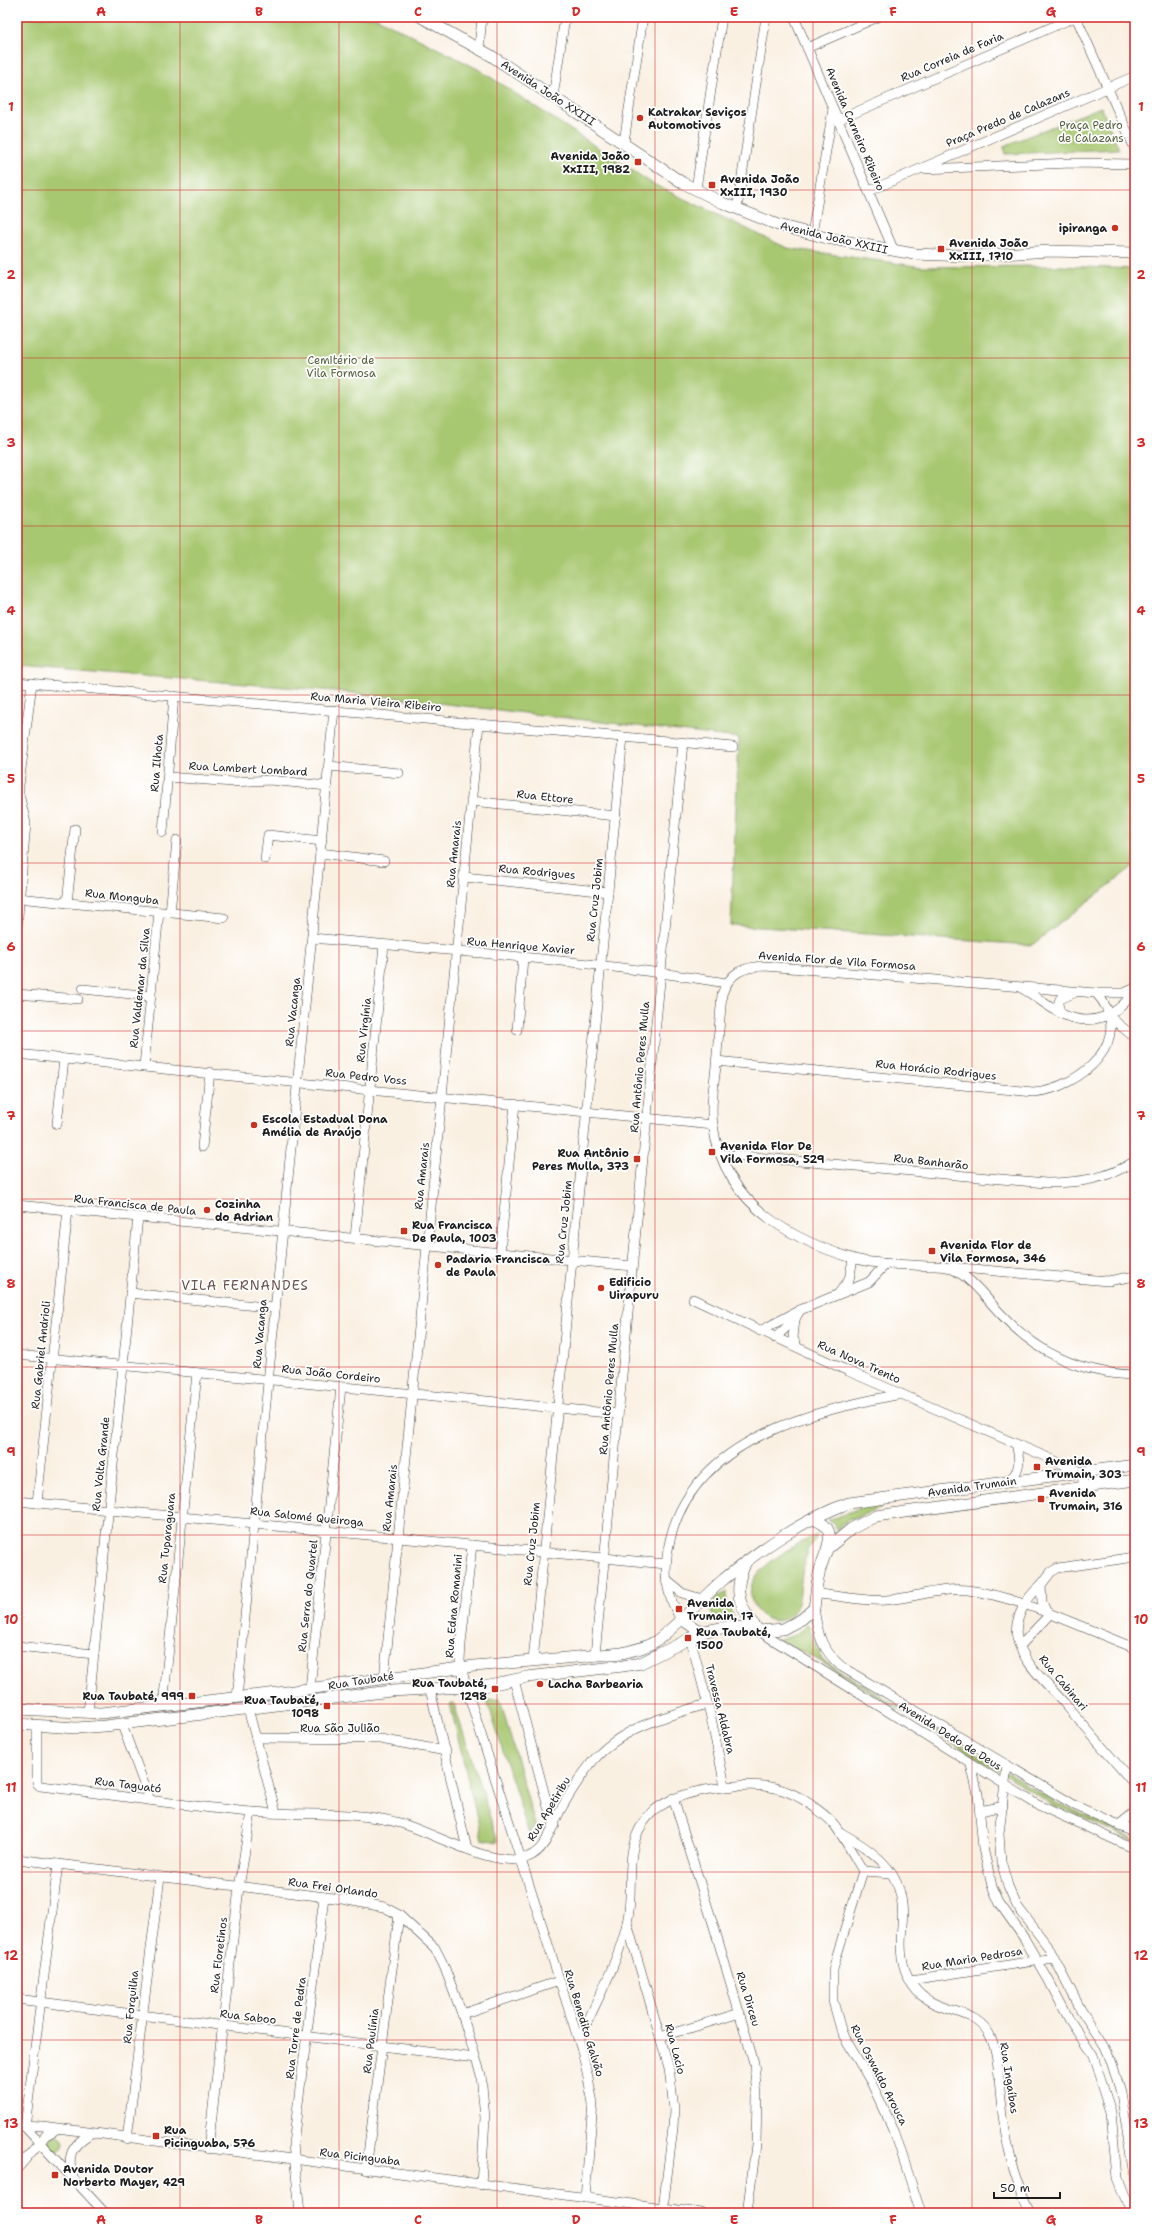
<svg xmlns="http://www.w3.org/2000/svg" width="1152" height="2230" font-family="'Shantell Sans',sans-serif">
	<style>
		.green { fill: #a7c76f; stroke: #627246 }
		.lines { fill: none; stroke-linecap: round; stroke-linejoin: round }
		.minor-casing { stroke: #3d3c3a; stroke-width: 10 }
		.major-casing { stroke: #3d3c3a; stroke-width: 12 }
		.minor { stroke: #fff; stroke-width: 9 }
		.major { stroke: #fff; stroke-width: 11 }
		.grid { fill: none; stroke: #d62828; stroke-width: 1; stroke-opacity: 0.55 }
		.poi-dot { fill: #c8321e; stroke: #fff; stroke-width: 1.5 }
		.labels { text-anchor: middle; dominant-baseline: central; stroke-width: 3.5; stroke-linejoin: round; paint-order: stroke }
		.street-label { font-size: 11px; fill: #1c1c1c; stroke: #fff }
		.poi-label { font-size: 11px; font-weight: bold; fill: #1c1c1c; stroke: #fff; text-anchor: start }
		.park-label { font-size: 11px; fill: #54603d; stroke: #fff }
		.quarter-label { font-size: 13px; letter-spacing: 1px; fill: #67504b; stroke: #fff }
		.neatline { fill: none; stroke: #d62828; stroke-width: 1.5 }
		.grid-label { font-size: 13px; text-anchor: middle; font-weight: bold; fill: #d62828 }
	</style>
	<rect width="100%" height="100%" fill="#fff"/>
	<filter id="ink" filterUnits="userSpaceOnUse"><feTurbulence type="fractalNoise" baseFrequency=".025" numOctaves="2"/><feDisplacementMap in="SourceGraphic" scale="8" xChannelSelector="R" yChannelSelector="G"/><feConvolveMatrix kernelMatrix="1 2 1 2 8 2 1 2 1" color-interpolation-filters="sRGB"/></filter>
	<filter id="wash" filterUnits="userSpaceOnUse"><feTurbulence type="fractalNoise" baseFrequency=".012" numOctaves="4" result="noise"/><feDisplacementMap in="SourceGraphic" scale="16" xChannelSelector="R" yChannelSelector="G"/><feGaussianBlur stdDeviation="0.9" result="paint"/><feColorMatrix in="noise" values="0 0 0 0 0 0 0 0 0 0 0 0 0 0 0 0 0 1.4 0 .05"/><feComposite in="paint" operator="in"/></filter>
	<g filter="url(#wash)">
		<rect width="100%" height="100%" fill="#faf0e2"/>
		<g class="green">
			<polygon points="17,17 375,17 478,69 653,184 787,248 923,267 1060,266 1135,269 1135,865 1032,945 731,925 739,738 335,691 17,666"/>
			<polygon points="1101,107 1119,149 1005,154 1004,146"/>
			<polygon points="879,1504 880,1509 848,1520 836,1530 834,1524 828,1520 865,1506"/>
			<path d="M817,1535c-2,6 -8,12 -10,19 -5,12 -6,26 -7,39 -1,6 -2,12 -5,17 -18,26 -52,0 -43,-26 6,-19 47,-42 65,-49z"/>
			<path d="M727,1591v12l9,19 -18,-1c-15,-15 -5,-20 9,-30z"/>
			<polygon points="808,1624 822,1660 1054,1801 1135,1839 1135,1841 1052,1804 820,1661 779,1640 795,1635"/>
			<polygon points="500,1699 535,1825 529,1834 487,1700"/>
			<polygon points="450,1704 454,1704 498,1842 482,1839"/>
			<circle cx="56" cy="2143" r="8"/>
		</g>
	</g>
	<g filter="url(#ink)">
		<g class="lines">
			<g class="minor-casing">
				<g id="minor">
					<polyline points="794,17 894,251"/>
					<polyline points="1076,17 1135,149"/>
					<polyline points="479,48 482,17"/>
					<polyline points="807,48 878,17"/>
					<polyline points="553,97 565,17"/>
					<polyline points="838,120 1075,17"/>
					<polyline points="624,142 643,17"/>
					<polyline points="923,169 1072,163 1135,164"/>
					<polyline points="696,189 722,17"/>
					<polyline points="869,191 1135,76"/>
					<polyline points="737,209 766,17"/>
					<polyline points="812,234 833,109"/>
					<polyline points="17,682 733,747"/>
					<polyline points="329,766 399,773"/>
					<polyline points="168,777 233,782 270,780 327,786"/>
					<polyline points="471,801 616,816"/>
					<polyline points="163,832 174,696"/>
					<polyline points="320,853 384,861"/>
					<polyline points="265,859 268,835 322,841"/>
					<polyline points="464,877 608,892"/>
					<polyline points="17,898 224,918"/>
					<polyline points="67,903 75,829"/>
					<polyline points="170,913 177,840"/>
					<polyline points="17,927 26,823 19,794 19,785 32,683"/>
					<path d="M312,938c138,13 277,22 414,45"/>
					<path d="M1135,988l-11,5h-28l-331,-27c-22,1 -35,6 -43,28 -2,24 -4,48 -6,72 -2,20 -6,40 -3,59 10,75 73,113 139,133 22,7 52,6 75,8 7,0 17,-1 23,2 20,8 35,29 49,44 38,41 79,61 136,63"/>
					<polyline points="83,989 151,996"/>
					<path d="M1023,989c13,7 25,18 39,25 29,14 57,2 73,-25"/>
					<polyline points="17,994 78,999"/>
					<polyline points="1061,1014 1058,1005 1060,999 1074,993"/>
					<polyline points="1109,1016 1135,1038"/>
					<polyline points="517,1030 523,958"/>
					<polyline points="17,1054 713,1125"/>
					<path d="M716,1061l317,31c46,-3 106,-53 63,-99"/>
					<polyline points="144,1066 159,912"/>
					<polyline points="57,1124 64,1059"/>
					<polyline points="202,1147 210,1072"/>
					<path d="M720,1154l326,29c32,0 62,-4 89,-22"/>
					<polyline points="17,1205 632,1266"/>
					<polyline points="355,1238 384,945"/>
					<polyline points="500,1252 515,1104"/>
					<polyline points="950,1267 1108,1281 1135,1276"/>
					<polyline points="130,1293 275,1308"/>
					<polyline points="838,1294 849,1280 853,1259"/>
					<polyline points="693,1299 848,1371 1081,1472 1084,1486"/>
					<polyline points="795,1319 793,1338 797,1347"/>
					<polyline points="760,1331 800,1310 869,1282 887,1263"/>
					<polyline points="775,1338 795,1319 800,1310"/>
					<polyline points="17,1355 618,1414"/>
					<path d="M1005,1482c17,-9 15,-22 11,-38"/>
					<polyline points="17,1501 666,1564"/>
					<polyline points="37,1503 68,1210"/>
					<polyline points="472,1545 461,1644 460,1661 466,1687 583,2054 593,2103 585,2198"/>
					<polyline points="666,1580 682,1593 702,1599"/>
					<path d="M1041,1585c-14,12 -28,34 -24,53 6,26 32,47 48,66 23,27 47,54 70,81"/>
					<path d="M816,1594c23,1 47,8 70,6 28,-2 54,-13 82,-10 56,8 114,38 167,58"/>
					<path d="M814,1608c4,27 7,41 28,59l234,139 59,26"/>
					<polyline points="1047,1613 1042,1602 1041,1585 1051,1572 1058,1568 1135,1557"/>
					<path d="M680,1618c-16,-27 -17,-51 -9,-82 26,-99 143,-125 230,-142"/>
					<polyline points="759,1631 1036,1804 1135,1849"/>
					<polyline points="690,1637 710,1713 725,1786"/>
					<polyline points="17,1646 94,1654"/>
					<polyline points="1020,1646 1050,1614"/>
					<polyline points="595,1655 683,743"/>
					<polyline points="533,1661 623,737"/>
					<polyline points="384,1679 479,724"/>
					<polyline points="514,1680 548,1807 555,1825"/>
					<polyline points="310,1689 341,1387"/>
					<polyline points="430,1689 467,1849"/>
					<polyline points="237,1698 334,710"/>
					<polyline points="163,1706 197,1373"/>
					<polyline points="248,1709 276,1813"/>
					<polyline points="88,1713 138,1217"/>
					<path d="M37,1725v58l3,3c70,8 141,20 211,26 50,4 101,-2 149,11 32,9 97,47 128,34 19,-7 24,-32 33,-48 9,-16 19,-32 31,-47 28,-34 74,-46 115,-58"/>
					<polyline points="122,1725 150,1800"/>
					<polyline points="256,1738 380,1739 446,1751"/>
					<polyline points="971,1765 978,1794 983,1848 992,1886 1000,1904 1024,1938 1048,1979 1069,2019 1093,2056 1111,2112 1117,2178 1131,2213"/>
					<polyline points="1007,1765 999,1834 1001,1861 1008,1886 1017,1906 1049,1948 1081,2010 1103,2043 1112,2063 1121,2093 1135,2182"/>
					<polyline points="673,1798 715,1930 754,2063 757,2096 756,2145 747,2213"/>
					<polyline points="980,1811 1003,1806"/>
					<polyline points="1119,1825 1135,1812"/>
					<path d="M840,1832c40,23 67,43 62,93 -2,23 -2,41 11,61 22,32 65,17 79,54 7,18 7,41 9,60 5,42 11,75 30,113"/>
					<polyline points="17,1859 342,1899 384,1907 399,1915 435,1948 444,1966 462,2014 481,2075 485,2118 481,2185"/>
					<polyline points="863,1871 891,1873"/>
					<polyline points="627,1923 669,2068 674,2109 673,2128 663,2208"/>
					<polyline points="910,1980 1054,1958"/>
					<polyline points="17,1999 475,2058"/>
					<polyline points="462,2014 559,1981"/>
					<polyline points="660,2037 740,2013"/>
					<path d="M579,2040c16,-36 39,-77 48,-117 8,-32 -4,-70 16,-100 13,-20 39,-29 62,-33 41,-7 74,-10 109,17 8,6 17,12 22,20 10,14 18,29 27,44l-26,84 -4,15v31l9,32 29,49 24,51 26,80"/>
					<polyline points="17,2125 42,2126 701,2213"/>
					<polyline points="25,2127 58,1864"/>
					<polyline points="25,2127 105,2213"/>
					<polyline points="127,2139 160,1877"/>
					<polyline points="208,2149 239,1888 251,1812"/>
					<polyline points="17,2169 46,2135 57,2129"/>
					<polyline points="366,2170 399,1915"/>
					<path d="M74,2177c-9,-20 -2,-32 16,-43"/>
					<polyline points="300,2213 293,2144 324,1897"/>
				</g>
			</g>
			<g class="major-casing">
				<g id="major">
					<polyline points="421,17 490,55 683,183 723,203 778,225 827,238 914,254 968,256 1050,251 1135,253"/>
					<polyline points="828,1548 851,1529 876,1516 1135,1480"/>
					<path d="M745,1564c-13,28 -5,45 14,67"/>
					<polyline points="680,1618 696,1629 705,1631"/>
					<path d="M17,1709l84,4 185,-21 188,-26 148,-13c12,-3 24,-5 34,-12 23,-17 46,-43 68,-62 38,-31 78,-59 125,-76l286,-38"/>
					<path d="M17,1724l59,4 29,-2 286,-35 93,-5 43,-9 96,-11 18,-3 64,-32 27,-5 27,5 24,-2 19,-10 12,-11c2,-12 2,-23 5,-34 4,-21 25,-46 -7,-55"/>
				</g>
			</g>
			<use href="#minor" class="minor"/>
			<use href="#major" class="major"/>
		</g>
	</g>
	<path class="grid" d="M180,17v2196M339,17v2196M497,17v2196M655,17v2196M813,17v2196M972,17v2196M17,190h1118M17,358h1118M17,526h1118M17,695h1118M17,863h1118M17,1031h1118M17,1199h1118M17,1367h1118M17,1535h1118M17,1704h1118M17,1872h1118M17,2040h1118"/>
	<g class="poi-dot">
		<circle cx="640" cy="118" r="4"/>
		<rect x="634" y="158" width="8" height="8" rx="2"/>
		<rect x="708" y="181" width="8" height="8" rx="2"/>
		<circle cx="1115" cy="228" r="4"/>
		<rect x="937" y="245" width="8" height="8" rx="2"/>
		<circle cx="254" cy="1125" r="4"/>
		<rect x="708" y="1148" width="8" height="8" rx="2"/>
		<rect x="633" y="1155" width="8" height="8" rx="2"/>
		<circle cx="207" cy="1210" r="4"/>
		<rect x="400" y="1227" width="8" height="8" rx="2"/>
		<rect x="928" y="1247" width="8" height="8" rx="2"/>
		<circle cx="438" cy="1265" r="4"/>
		<circle cx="601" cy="1288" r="4"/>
		<rect x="1033" y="1463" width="8" height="8" rx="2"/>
		<rect x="1037" y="1495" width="8" height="8" rx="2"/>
		<rect x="675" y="1605" width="8" height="8" rx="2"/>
		<rect x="684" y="1634" width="8" height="8" rx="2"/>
		<circle cx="540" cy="1684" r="4"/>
		<rect x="491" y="1685" width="8" height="8" rx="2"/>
		<rect x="188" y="1692" width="8" height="8" rx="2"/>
		<rect x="323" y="1702" width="8" height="8" rx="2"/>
		<rect x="152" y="2132" width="8" height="8" rx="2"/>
		<rect x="51" y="2171" width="8" height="8" rx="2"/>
	</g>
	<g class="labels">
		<g class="street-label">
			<text transform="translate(952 57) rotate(-23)">Rua Correia de Faria</text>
			<text transform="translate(548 93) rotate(33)">Avenida João XXIII</text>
			<text transform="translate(1008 118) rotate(-23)">Praça Predo de Calazans</text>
			<text transform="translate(855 129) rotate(67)">Avenida Carneiro Ribeiro</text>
			<text transform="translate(834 238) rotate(13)">Avenida João XXIII</text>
			<text transform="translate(376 702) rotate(5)">Rua Maria Vieira Ribeiro</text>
			<text transform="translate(157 763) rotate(-85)">Rua Ilhota</text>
			<text transform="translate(248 769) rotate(3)">Rua Lambert Lombard</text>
			<text transform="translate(545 797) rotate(6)">Rua Ettore</text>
			<text transform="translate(454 854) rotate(-84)">Rua Amarais</text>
			<text transform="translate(537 872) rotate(5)">Rua Rodrigues</text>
			<text transform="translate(122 897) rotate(6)">Rua Monguba</text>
			<text transform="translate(595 900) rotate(-84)">Rua Cruz Jobim</text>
			<text transform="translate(521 946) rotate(5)">Rua Henrique Xavier</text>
			<text transform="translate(837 961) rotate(4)">Avenida Flor de Vila Formosa</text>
			<text transform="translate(140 988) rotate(-84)">Rua Valdemar da Silva</text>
			<text transform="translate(293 1012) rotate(-84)">Rua Vacanga</text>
			<text transform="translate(364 1030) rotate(-84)">Rua Virgínia</text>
			<text transform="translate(640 1067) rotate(-85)">Rua Antônio Peres Mulla</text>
			<text transform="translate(936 1070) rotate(6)">Rua Horácio Rodrigues</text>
			<text transform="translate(366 1077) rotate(6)">Rua Pedro Voss</text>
			<text transform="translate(931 1162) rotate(6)">Rua Banharão</text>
			<text transform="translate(422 1176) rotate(-84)">Rua Amarais</text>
			<text transform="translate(135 1205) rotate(6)">Rua Francisca de Paula</text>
			<text transform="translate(564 1222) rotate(-84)">Rua Cruz Jobim</text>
			<text transform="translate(260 1334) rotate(-85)">Rua Vacanga</text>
			<text transform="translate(41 1355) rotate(-84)">Rua Gabriel Andrioli</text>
			<text transform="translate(859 1362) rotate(24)">Rua Nova Trento</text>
			<text transform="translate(331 1374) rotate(6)">Rua João Cordeiro</text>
			<text transform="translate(609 1389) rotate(-85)">Rua Antônio Peres Mulla</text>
			<text transform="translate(101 1464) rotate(-84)">Rua Volta Grande</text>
			<text transform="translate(972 1487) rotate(-8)">Avenida Trumain</text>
			<text transform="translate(390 1498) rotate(-84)">Rua Amarais</text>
			<text transform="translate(307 1517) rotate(6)">Rua Salomé Queiroga</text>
			<text transform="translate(167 1538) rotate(-84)">Rua Tuparaguara</text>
			<text transform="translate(532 1544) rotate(-84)">Rua Cruz Jobim</text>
			<text transform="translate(308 1596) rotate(-84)">Rua Serra do Quartel</text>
			<text transform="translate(454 1606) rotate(-85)">Rua Edna Romanini</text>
			<text transform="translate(361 1681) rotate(-9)">Rua Taubaté</text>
			<text transform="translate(1063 1683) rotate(50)">Rua Cabinari</text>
			<text transform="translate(720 1709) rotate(76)">Travessa Aldabra</text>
			<text x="340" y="1728">Rua São Julião</text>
			<text transform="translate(950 1736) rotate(32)">Avenida Dedo de Deus</text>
			<text transform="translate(128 1785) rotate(7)">Rua Taguató</text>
			<text transform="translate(549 1809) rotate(-59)">Rua Apetiribu</text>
			<text transform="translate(333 1888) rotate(8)">Rua Frei Orlando</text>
			<text transform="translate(219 1955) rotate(-83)">Rua Floretinos</text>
			<text transform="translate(972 1959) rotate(-9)">Rua Maria Pedrosa</text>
			<text transform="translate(748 1999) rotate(73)">Rua Dirceu</text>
			<text transform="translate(131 2007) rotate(-84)">Rua Forquilha</text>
			<text transform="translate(248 2017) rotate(7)">Rua Saboo</text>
			<text transform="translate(584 2023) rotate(73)">Rua Benedito Galvão</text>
			<text transform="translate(296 2028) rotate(-83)">Rua Torre de Pedra</text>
			<text transform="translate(371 2041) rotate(-83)">Rua Paulínia</text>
			<text transform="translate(675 2049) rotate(75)">Rua Lacio</text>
			<text transform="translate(879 2075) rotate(63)">Rua Oswaldo Arouca</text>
			<text transform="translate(1009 2078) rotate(81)">Rua Ingaíbas</text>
			<text transform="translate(360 2157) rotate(7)">Rua Picinguaba</text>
		</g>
		<g class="poi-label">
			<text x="648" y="112">Katrakar Seviços<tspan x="648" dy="13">Automotivos</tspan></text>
			<text x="630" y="156" text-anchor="end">Avenida João<tspan x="630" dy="13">XxIII, 1982</tspan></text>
			<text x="720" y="179">Avenida João<tspan x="720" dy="13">XxIII, 1930</tspan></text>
			<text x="1107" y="228" text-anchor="end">ipiranga</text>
			<text x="949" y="243">Avenida João<tspan x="949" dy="13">XxIII, 1710</tspan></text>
			<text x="262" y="1119">Escola Estadual Dona<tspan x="262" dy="13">Amélia de Araújo</tspan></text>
			<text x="720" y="1146">Avenida Flor De<tspan x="720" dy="13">Vila Formosa, 529</tspan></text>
			<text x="629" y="1153" text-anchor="end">Rua Antônio<tspan x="629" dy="13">Peres Mulla, 373</tspan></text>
			<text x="215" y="1204">Cozinha<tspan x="215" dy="13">do Adrian</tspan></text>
			<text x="412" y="1225">Rua Francisca<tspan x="412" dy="13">De Paula, 1003</tspan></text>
			<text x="940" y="1245">Avenida Flor de<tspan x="940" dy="13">Vila Formosa, 346</tspan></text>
			<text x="446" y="1259">Padaria Francisca<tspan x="446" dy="13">de Paula</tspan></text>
			<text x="609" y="1282">Edificio<tspan x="609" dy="13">Uirapuru</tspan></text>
			<text x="1045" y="1461">Avenida<tspan x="1045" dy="13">Trumain, 303</tspan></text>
			<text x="1049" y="1493">Avenida<tspan x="1049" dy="13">Trumain, 316</tspan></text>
			<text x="687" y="1603">Avenida<tspan x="687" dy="13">Trumain, 17</tspan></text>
			<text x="696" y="1632">Rua Taubaté,<tspan x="696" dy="13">1500</tspan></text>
			<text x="487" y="1683" text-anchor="end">Rua Taubaté,<tspan x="487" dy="13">1298</tspan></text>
			<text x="548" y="1684">Lacha Barbearia</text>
			<text x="184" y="1696" text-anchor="end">Rua Taubaté, 999</text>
			<text x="319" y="1700" text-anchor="end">Rua Taubaté,<tspan x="319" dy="13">1098</tspan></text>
			<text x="164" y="2130">Rua<tspan x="164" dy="13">Picinguaba, 576</tspan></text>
			<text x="63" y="2169">Avenida Doutor<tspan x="63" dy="13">Norberto Mayer, 429</tspan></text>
		</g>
		<g class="park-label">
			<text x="1091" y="125">Praça Pedro<tspan x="1091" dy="13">de Calazans</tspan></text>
			<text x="341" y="360">Cemitério de<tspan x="341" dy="13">Vila Formosa</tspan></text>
		</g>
		<g class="quarter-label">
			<text x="245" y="1285">VILA FERNANDES</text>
		</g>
	</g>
	<rect width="1152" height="2230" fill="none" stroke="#fff" stroke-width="44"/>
	<path d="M994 2192v6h66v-6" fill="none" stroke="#1c1c1c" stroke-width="2"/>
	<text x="1000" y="2192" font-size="12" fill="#1c1c1c" stroke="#ffffff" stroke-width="3" paint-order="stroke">50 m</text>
	<rect x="22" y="22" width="1108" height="2186" class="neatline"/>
	<g class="grid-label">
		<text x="101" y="16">A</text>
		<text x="259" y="16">B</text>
		<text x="418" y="16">C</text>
		<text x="576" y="16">D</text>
		<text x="734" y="16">E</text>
		<text x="893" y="16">F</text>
		<text x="1051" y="16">G</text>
		<text x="11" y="111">1</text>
		<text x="1141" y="111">1</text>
		<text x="11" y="279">2</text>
		<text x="1141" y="279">2</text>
		<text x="11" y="447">3</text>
		<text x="1141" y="447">3</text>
		<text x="11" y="615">4</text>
		<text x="1141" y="615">4</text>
		<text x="11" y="783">5</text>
		<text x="1141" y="783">5</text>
		<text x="11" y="951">6</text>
		<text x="1141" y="951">6</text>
		<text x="11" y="1120">7</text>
		<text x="1141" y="1120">7</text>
		<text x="11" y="1288">8</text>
		<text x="1141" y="1288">8</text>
		<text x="11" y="1456">9</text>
		<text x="1141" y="1456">9</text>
		<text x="11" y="1624">10</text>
		<text x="1141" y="1624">10</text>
		<text x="11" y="1792">11</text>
		<text x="1141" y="1792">11</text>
		<text x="11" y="1960">12</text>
		<text x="1141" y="1960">12</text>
		<text x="11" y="2128">13</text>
		<text x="1141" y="2128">13</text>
		<text x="101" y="2224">A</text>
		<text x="259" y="2224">B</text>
		<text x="418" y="2224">C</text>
		<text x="576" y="2224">D</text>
		<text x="734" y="2224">E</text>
		<text x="893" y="2224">F</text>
		<text x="1051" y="2224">G</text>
	</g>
</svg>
